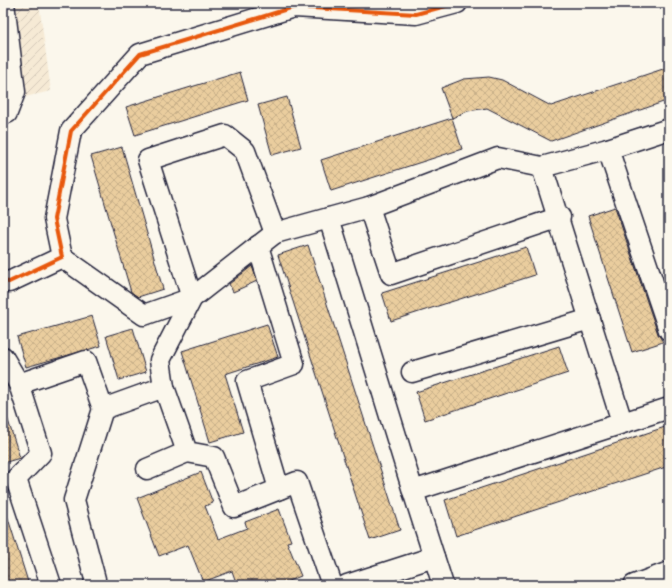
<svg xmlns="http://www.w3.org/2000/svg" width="672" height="588" font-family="Pangolin,sans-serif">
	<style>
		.industrial { fill: url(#industrial-furrows) }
		.building { fill: url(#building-cross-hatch); stroke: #22223b }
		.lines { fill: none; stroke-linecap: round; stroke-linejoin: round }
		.minor-casing { stroke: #22223b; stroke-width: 23 }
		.minor { stroke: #fbf7ec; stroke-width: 20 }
		.cycleway-casing { stroke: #fbf7ec; stroke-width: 6 }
		.cycleway { stroke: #e8590c; stroke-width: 4 }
	</style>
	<defs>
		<pattern id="industrial-furrows" width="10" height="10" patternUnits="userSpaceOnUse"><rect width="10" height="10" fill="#f6ead5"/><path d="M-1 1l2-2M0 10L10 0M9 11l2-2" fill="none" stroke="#d3c8b8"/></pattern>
		<pattern id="building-cross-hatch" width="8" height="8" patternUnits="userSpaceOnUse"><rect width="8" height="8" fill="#eacd9e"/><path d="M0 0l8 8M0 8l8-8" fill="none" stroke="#c8b089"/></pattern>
	</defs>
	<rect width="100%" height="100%" fill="#fbf7ec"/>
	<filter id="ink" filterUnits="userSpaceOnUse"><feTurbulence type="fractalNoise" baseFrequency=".025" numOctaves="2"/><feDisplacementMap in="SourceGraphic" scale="8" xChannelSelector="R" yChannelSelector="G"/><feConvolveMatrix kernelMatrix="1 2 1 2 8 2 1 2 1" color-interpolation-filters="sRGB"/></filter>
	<g filter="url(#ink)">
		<polygon class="industrial" points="3,3 39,3 51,91 3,102"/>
		<g class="building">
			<polygon points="669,67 669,100 551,141 487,108 468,111 452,118 441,88 464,79 489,77 502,80 551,106"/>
			<polygon points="240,72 248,100 135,135 126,107"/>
			<polygon points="287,97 301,147 272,155 258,105"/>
			<polygon points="452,118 462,149 331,191 321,160"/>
			<polygon points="122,147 163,289 138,297 131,292 91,156"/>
			<polygon points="615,207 658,334 663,342 632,352 588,216"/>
			<polygon points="308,245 400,530 370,540 278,255"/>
			<polygon points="526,247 535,275 391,321 382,293"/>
			<polygon points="252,266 257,281 233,292 229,284"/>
			<polygon points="92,316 101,346 26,367 17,337"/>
			<polygon points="267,324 278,357 225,374 243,432 210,442 182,351"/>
			<polygon points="133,328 146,372 119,380 106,336"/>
			<polygon points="559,346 568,373 425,420 416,392"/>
			<polygon points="6,414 20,458 3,463 3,415"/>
			<polygon points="665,427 669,439 669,466 456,536 445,500"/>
			<polygon points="201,472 213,503 205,506 218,539 247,528 245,522 279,509 291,541 287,542 301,576 278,585 237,585 232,571 203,582 188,545 159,556 137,498"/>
			<polygon points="6,512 29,585 3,585 3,513"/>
		</g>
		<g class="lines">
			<g class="minor-casing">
				<g id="minor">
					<polyline points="3,114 7,113 15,92 4,3"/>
					<polyline points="608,149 669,330"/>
					<polyline points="542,167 622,422"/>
					<polyline points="369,207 498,158 542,167 608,149 669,129"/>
					<polyline points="329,218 369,207 391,274 560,217"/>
					<polyline points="258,246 294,364 247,381 279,489"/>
					<polyline points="62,257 144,315 192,298 148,160 225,135 245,151 275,233 329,218 413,491 669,408"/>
					<polyline points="3,281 9,282 62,257 54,219 71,131 140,54 294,7 416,14 457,3"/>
					<polyline points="3,357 19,384"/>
					<polyline points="412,372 590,319"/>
					<polyline points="164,387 187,452 214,457 234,507 297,482 332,585"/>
					<polyline points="147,469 187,452"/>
					<polyline points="413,491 443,585"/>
					<polyline points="51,585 16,479 41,453 19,384 86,361 103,409 164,387 160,360 192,298 275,233"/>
					<polyline points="94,585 95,579 74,500 103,409"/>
					<polyline points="347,585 434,557"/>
					<polyline points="634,585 669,572"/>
				</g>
			</g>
			<use href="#minor" class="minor"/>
			<g class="cycleway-casing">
				<polyline id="cycleway" points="3,281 9,282 62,257 54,219 71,131 140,54 294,7 416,14 457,3"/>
			</g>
			<use href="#cycleway" class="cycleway"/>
		</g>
	</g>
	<rect width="672" height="588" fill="none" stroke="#fbf7ec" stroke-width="16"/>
	<rect x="8" y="8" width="656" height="572" fill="none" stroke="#22223b" stroke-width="1.5" filter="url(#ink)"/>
</svg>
